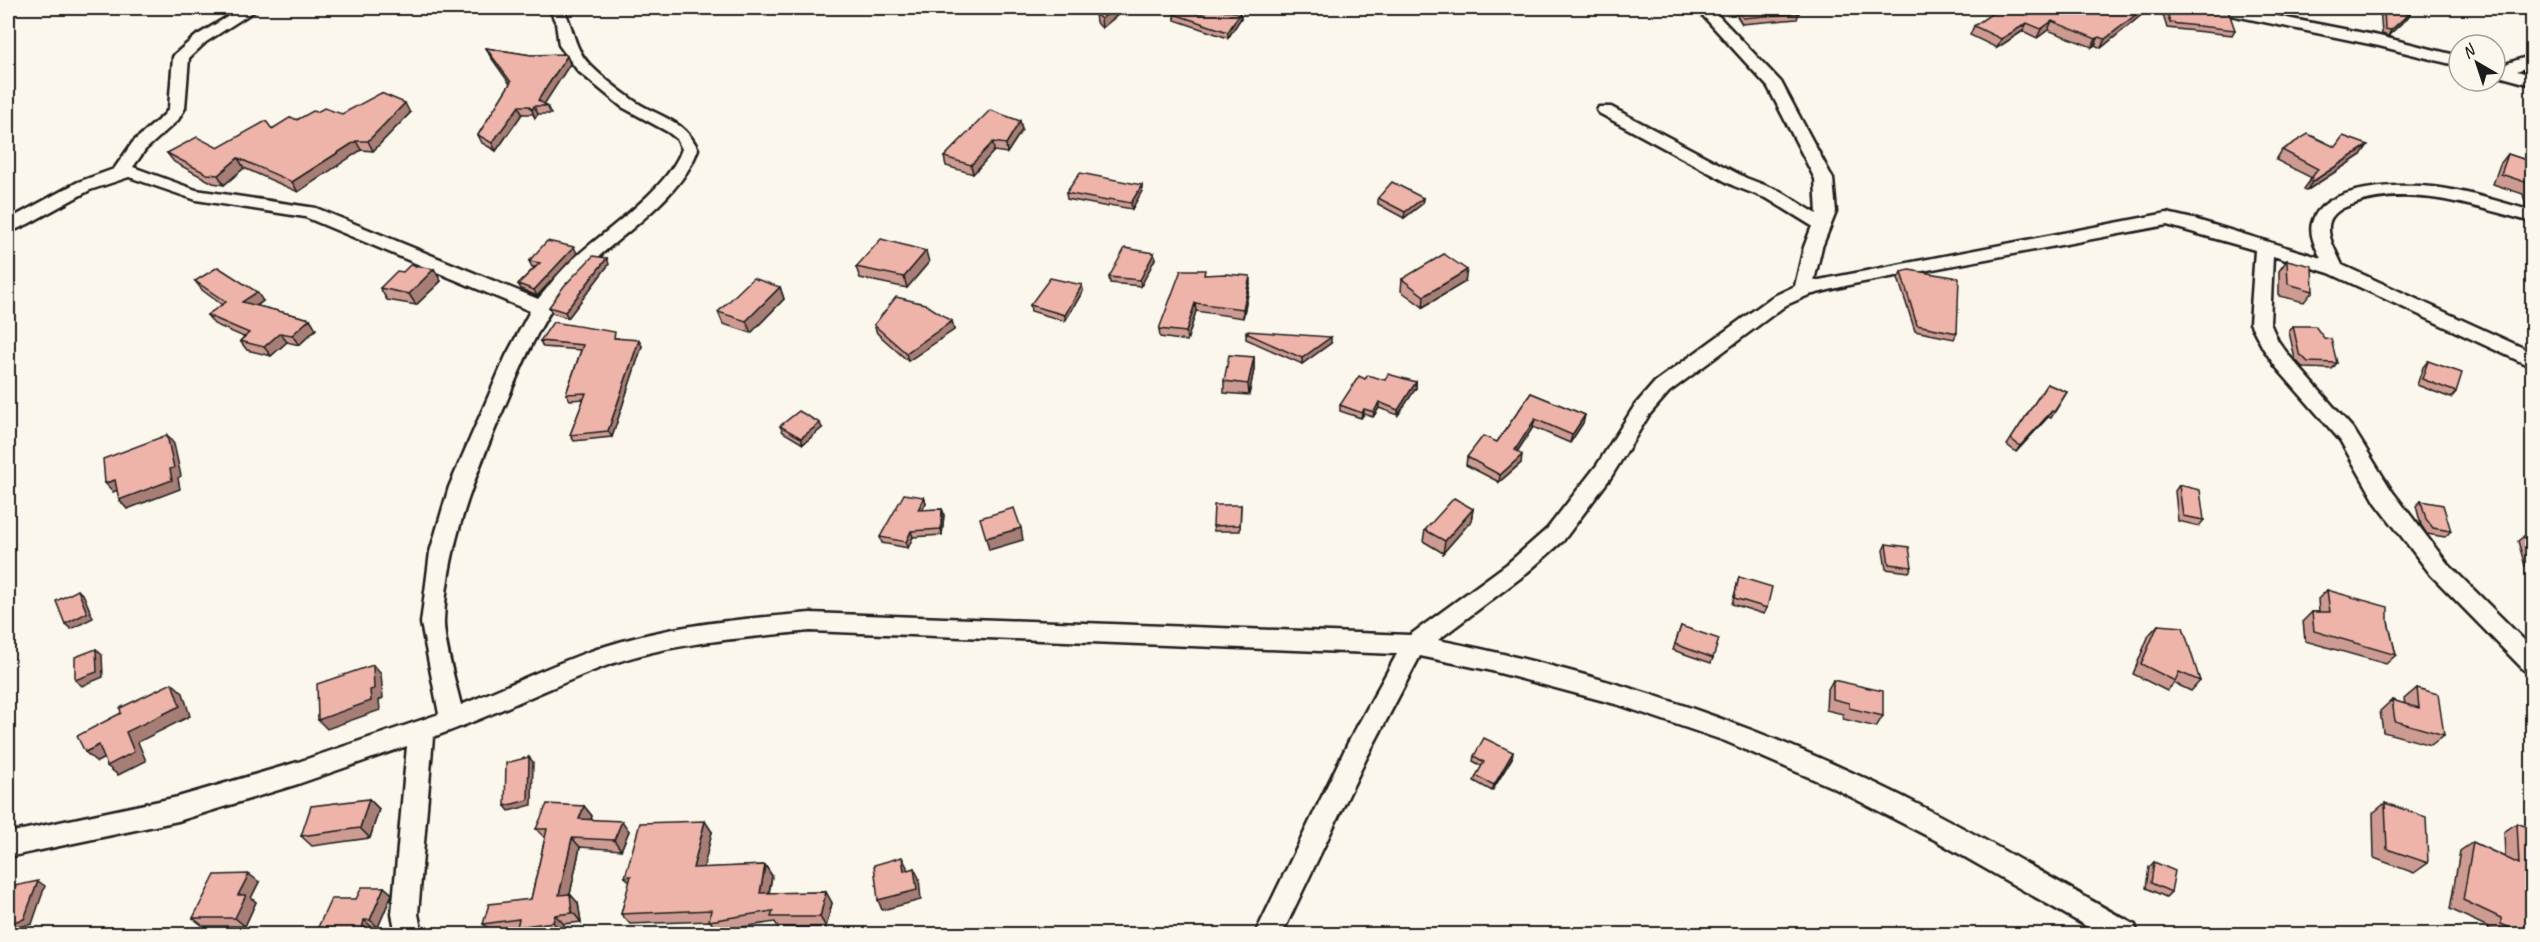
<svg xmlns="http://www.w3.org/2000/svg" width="2540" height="942" font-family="Caveat,sans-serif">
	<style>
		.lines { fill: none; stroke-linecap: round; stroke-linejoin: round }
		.minor-casing { stroke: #1c1c1c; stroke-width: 5 }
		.minor { fill: #fbf7ec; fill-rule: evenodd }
		.wall { fill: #cd9b91; stroke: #1c1c1c; stroke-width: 1.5 }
		.shaded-wall { fill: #a77e76; stroke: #1c1c1c; stroke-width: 1.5 }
		.building { fill: #eeb4a9; stroke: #1c1c1c; stroke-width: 1.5 }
	</style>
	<rect width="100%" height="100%" fill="#fbf7ec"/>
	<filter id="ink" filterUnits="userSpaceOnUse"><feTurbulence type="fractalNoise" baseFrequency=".0167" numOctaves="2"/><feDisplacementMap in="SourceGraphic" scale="12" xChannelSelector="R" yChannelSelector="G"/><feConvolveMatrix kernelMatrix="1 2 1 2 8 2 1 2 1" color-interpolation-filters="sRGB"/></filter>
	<g filter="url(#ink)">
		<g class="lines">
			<g class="minor-casing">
				<g id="minor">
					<path d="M242,8h17l-53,34 -17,16 -4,50 -7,12 -33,30 -12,17 63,23 120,18 222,91c9,-10 17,-22 27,-32 34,-34 101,-74 117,-118l-5,-10 -9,-7 -46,-25 -44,-36 -19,-26 -3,-22 -7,-15h14c11,19 10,40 27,57 12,12 29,25 43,35 26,18 50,18 65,49 -17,51 -84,89 -121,128 -34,36 -52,81 -71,126 -30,70 -59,140 -62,217 -1,20 12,64 17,85 48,-19 96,-43 145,-59 66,-22 136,-27 204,-33l600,22 97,-71 40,-35 50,-64 38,-60 20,-23 117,-85 23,-11 9,-39 8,-21 -44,-27 -34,-13 -135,-73 -2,-3 2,-3h12l135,71 34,13 37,23 -2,-35 -47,-92 -72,-79h15l70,74 52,97 3,33 -14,35 -8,34 353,-68 30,7 124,38c-5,-10 -12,-23 -9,-35 10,-39 90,-39 121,-36 34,4 67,15 99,24v11c-57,-15 -123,-39 -181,-17 -8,2 -18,8 -21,16 -5,14 7,32 12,44l190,87v15l-203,-94 -56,-17 -3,67 8,18 12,16 64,73 38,61 55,72 85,85v25l-8,-3 -93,-95 -55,-72 -36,-63 -64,-73 -13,-19 -13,-25 5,-73 -88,-25 -314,59 -44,11 -23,10 -117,87 -20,23 -38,62 -48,64 -40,35 -85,64c142,28 282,72 413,132 98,44 190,101 284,153l3,9h-38l-165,-94 -101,-52 -109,-47 -106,-36 -131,-35 -68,-14 -54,103 -84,175h-27l93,-191 49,-89 -587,-23c-66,7 -136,11 -199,33 -60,22 -118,52 -178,73l-15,177 4,20h-26l-4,-20 15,-168 -109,38 -120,37 -170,36v-24l170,-36 120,-35 141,-48 -18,-91 9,-71 19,-65 57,-131 24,-45 -225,-94 -109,-17 -67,-23 -39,13 -62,34 -20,9v-13l70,-38 36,-13 19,-27 32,-28 4,-6 4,-51 2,-3 21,-18z"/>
					<polygon points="1169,8 1197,8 1207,10 1210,13 1202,18 1171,11"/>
					<polygon points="2209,8 2236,8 2379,36 2459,56 2459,66 2379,46 2216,12"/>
					<polygon points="2532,55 2532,65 2517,71 2532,75 2532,85 2495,75 2495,65 2503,67 2508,63"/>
				</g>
			</g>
			<use href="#minor" class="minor"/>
		</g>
		<g class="wall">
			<polygon points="1099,8 1126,8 1102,28 1096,22 1095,14"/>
			<polygon points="1732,8 1807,8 1797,10 1799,13 1797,19 1742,24"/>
			<polygon points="2000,8 2150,8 2101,48 2095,45 2092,47 2048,30 2037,38 2023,31 1997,48 1970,35 1974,26"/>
			<polygon points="2161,8 2207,8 2235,30 2232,35 2167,28"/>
			<polygon points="2380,8 2403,8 2408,17 2388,36 2382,34"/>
			<polygon points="1240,13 1241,18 1228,38 1175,20 1174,14 1201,14"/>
			<polygon points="486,48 531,55 567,56 570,64 544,104 547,106 551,114 538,114 535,118 533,114 522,114 496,151 482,143 478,135 510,84 490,56"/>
			<polygon points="317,112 342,114 410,113 373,151 361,150 298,192 244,168 224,185 213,183 174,162 167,153 218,148"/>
			<polygon points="1020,121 1022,130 1007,153 994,151 973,174 946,166 944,157"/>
			<polygon points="2335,147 2361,155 2306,191 2304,189 2312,178 2276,160 2282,150"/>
			<polygon points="2508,154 2532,162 2532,210 2526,207 2523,194 2493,184 2500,164"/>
			<polygon points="1142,191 1132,209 1109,205 1108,207 1067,199 1066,193"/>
			<polygon points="1378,198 1423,198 1422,204 1404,218 1378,204"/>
			<polygon points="577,253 537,296 521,289 518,284 535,267 532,267 529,261"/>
			<polygon points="1154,253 1155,259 1141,286 1110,283 1109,277"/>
			<polygon points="2287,260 2313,291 2304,302 2279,296 2279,271"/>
			<polygon points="929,262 907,288 860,278 856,267"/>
			<polygon points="609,264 568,318 552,313 549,307"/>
			<polygon points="434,269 441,281 416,305 387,300 380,288 403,272"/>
			<polygon points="1901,272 1957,333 1954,339 1915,331 1898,278"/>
			<polygon points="1205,275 1250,284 1243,318 1196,311 1187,341 1160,337 1159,329"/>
			<polygon points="1402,279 1465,282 1423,307 1401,291"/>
			<polygon points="195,281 263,301 257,306 310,319 316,329 299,345 287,342 271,356 247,350 240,341 244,337 214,324 207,315 222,305 202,290"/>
			<polygon points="1082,285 1083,291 1065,321 1031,311 1030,305"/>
			<polygon points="780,287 784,299 751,333 723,324 718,312"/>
			<polygon points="952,321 954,330 908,361 877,333 874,325"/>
			<polygon points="2293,326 2337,363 2332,369 2303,368 2295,359 2289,332"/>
			<polygon points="1246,333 1331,343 1302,364 1246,339"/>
			<polygon points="618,338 618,339 642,346 612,437 574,441 570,435 584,399 570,400 566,394 581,350 543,347 540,341"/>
			<polygon points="1254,357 1254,369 1249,395 1224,393 1224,381"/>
			<polygon points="2428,361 2456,392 2451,398 2417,385 2423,367"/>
			<polygon points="1365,379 1416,382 1416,388 1398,415 1379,408 1373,417 1364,414 1361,418 1340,411 1340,405"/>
			<polygon points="2047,384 2067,392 2051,418 2048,417 2016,452 2007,445"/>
			<polygon points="1531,393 1585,415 1583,423 1570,443 1533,427 1517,452 1521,463 1499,482 1466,465 1467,457 1497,442"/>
			<polygon points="780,426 822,428 803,444 783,432"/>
			<polygon points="2179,485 2204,520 2199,526 2178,521 2175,491"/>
			<polygon points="924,497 926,503 922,510 942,509 944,514 942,535 913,537 908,548 882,543 880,537"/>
			<polygon points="2421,501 2451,531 2445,537 2427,534 2421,525 2416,506"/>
			<polygon points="1241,505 1240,531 1214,531 1213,526"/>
			<polygon points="1473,509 1471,521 1443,553 1423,541 1425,530"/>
			<polygon points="2524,536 2532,538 2532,568 2525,566 2518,541"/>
			<polygon points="1886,544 1912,567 1909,572 1886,569 1883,550"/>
			<polygon points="1739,577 1767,608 1764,614 1732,604"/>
			<polygon points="2327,590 2388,622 2396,655 2386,664 2305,641 2303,621 2312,612 2319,612 2318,599"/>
			<polygon points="2158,625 2200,681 2191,691 2174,683 2167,691 2133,674 2149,635"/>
			<polygon points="1681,626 1713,658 1711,663 1673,650"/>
			<polygon points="1833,680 1883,716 1876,727 1843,719 1843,714 1826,710 1827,691"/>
			<polygon points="2417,688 2444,735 2431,745 2383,732 2380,711 2392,700 2405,704 2404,699"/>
			<polygon points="1513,752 1512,758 1492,791 1474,781 1476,776 1482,766 1473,761 1474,756"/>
			<polygon points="369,799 379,809 370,838 312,846 301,836"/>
			<polygon points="2385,803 2428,863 2414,873 2374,858 2373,813"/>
			<polygon points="584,806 592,816 591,819 629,831 621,850 580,847 570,894 578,903 581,922 564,924 562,932 538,934 525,934 520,930 493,933 483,924 531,899 545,838 536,829"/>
			<polygon points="2517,823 2532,934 2491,934 2488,933 2488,927 2450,909 2460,851 2473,842 2505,857 2504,832"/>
			<polygon points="712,832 703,868 765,865 772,876 769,893 826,892 832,903 826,927 778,927 775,922 717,931 710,921 630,924 621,914 630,882 625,877"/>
			<polygon points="2154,862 2171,892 2166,897 2146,888 2149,867"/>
			<polygon points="259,882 251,898 256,902 245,926 203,926 193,918"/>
			<polygon points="384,887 392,894 378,927 372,927 371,934 315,934 356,899"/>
		</g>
		<g class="shaded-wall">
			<polygon points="460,8 473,8 461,11"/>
			<polygon points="1115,8 1126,8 1102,28 1101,19"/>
			<polygon points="2144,8 2150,8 2101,48 2105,39"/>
			<polygon points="2412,11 2408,17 2388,36 2391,30"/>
			<polygon points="1240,13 1241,18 1228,38 1228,32"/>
			<polygon points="2052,21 2048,30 2037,38 2041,29"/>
			<polygon points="2027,23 2023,31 1997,48 2001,39"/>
			<polygon points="2099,37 2095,45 2092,47 2096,39"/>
			<polygon points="567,56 570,64 543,106 538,100"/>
			<polygon points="405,103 410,113 373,151 368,141"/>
			<polygon points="519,106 522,114 496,151 492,143"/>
			<polygon points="534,106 538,114 535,118 532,110"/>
			<polygon points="1020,121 1022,130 1007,153 1006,144"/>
			<polygon points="356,141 361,150 298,192 292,182"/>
			<polygon points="993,142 994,151 973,174 971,165"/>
			<polygon points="2368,145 2361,155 2306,191 2312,182"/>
			<polygon points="238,158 244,168 224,185 218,175"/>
			<polygon points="1142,185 1142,191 1132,209 1131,203"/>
			<polygon points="1423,198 1422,204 1404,218 1405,212"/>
			<polygon points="574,247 577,253 537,296 534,290"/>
			<polygon points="926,251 929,262 907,288 904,277"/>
			<polygon points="1154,253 1155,259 1141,286 1140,280"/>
			<polygon points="607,258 609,264 568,318 565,312"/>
			<polygon points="434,269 441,281 416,305 409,294"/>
			<polygon points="1467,270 1465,282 1423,307 1424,296"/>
			<polygon points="1250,276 1250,284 1243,318 1243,309"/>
			<polygon points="1082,285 1083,291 1065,321 1065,315"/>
			<polygon points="780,287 784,299 751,333 746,321"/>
			<polygon points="257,292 263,301 249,311 242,302"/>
			<polygon points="1195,303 1196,311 1187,341 1186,332"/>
			<polygon points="310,319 316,329 299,345 292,335"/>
			<polygon points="952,321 954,330 908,361 906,353"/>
			<polygon points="280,333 287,342 271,356 264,347"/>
			<polygon points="1331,337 1331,343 1302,364 1302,358"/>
			<polygon points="639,340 642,346 612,437 608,431"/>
			<polygon points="1254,357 1254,369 1249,395 1248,384"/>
			<polygon points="1416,382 1416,388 1398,415 1398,410"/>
			<polygon points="1379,402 1379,408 1373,417 1374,412"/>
			<polygon points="1364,409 1364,414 1361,418 1362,413"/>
			<polygon points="2052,411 2048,417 2016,452 2020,446"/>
			<polygon points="1585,415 1583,423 1570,443 1572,435"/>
			<polygon points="1535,419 1533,427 1513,458 1515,450"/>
			<polygon points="820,423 822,428 803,444 801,438"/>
			<polygon points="167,435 174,444 181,476 178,478 180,489 127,509 119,500 170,469"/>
			<polygon points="1522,455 1521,463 1499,482 1500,475"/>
			<polygon points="115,480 123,488 113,492 105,483"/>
			<polygon points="924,497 926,503 919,516 918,510"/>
			<polygon points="942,509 944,514 942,535 941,529"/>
			<polygon points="1473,509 1471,521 1443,553 1445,541"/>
			<polygon points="1021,528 1023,540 989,550 986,538"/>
			<polygon points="911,531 913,537 908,548 906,542"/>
			<polygon points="78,590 84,596 93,618 71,629 65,624"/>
			<polygon points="96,649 102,655 103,677 82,686 75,680"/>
			<polygon points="373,665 381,674 383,698 379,700 380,710 327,729 318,720 370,690"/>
			<polygon points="172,683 183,693 190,716 138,742 146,761 118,775 107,766 126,732"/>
			<polygon points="99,745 110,755 97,762 85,752"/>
			<polygon points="1513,752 1512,758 1492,791 1494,785"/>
			<polygon points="529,757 533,762 532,805 509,811 505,806"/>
			<polygon points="369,799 379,809 370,838 360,828"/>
			<polygon points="584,806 592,816 587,829 579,819"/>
			<polygon points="622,821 629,831 621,850 614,840"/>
			<polygon points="705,821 712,832 701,879 693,868"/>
			<polygon points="572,838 580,847 570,894 578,903 581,922 559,895"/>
			<polygon points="902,857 907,867 908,881 904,871"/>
			<polygon points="765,865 772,876 767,903 760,893"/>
			<polygon points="914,868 919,878 921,900 882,910 878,900"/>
			<polygon points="249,874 259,882 251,898 256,902 245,926 235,918 238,895"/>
			<polygon points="38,881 45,886 32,924 8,929 8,923"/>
			<polygon points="384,887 392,894 378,927 370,920"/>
			<polygon points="826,892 832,903 826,927 820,917"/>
			<polygon points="555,915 564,924 562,932 553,922"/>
			<polygon points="364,920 372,927 371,934 361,934"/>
		</g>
		<g class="building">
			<polygon points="1099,8 1115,8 1101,19 1095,14"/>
			<polygon points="1737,8 1796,8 1799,13 1743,18"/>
			<polygon points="2000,8 2144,8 2105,39 2099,37 2096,39 2052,21 2041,29 2027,23 2001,39 1974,26"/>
			<polygon points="2166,8 2207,8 2228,10 2235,30 2170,23"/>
			<polygon points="2384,8 2403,8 2412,11 2391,30 2385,29"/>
			<polygon points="1176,9 1201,14 1211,9 1240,13 1228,32 1174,14"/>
			<polygon points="486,48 531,55 565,54 567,56 538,100 547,106 534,106 532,110 529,106 519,106 492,143 478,135 511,82"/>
			<polygon points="381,93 405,103 368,141 356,141 292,182 238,158 218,175 207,174 167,153 197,137 218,148 266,121 272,129 291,117 297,120 313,111 317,112 324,108 342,114"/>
			<polygon points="990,110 1020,121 1006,144 993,142 971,165 944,157"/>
			<polygon points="2308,134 2335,147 2343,136 2368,145 2312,182 2310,180 2318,169 2282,150"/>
			<polygon points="2508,154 2532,162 2532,190 2531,184 2501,174"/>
			<polygon points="1080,173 1142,185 1131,203 1109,199 1107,201 1066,193"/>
			<polygon points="1392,182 1423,198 1405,212 1378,198"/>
			<polygon points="881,239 926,251 904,277 856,267"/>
			<polygon points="547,241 574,247 534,290 518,284 540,263 529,261"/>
			<polygon points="1125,248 1154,253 1140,280 1109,277"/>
			<polygon points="1444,254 1467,270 1424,296 1402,279"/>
			<polygon points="593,256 607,258 565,312 549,307 564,286"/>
			<polygon points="2287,260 2312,266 2313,291 2288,284"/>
			<polygon points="410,265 434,269 409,294 380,288 397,271 403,272"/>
			<polygon points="218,267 257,292 242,302 310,319 292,335 280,333 264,347 240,341 249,333 207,315 226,302 195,281"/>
			<polygon points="1181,270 1205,270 1204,275 1225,274 1250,276 1243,309 1195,303 1186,332 1159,329"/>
			<polygon points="1909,270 1959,278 1957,333 1917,325 1901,272"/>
			<polygon points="753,278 780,287 746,321 718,312"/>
			<polygon points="1050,278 1082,285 1065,315 1030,305"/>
			<polygon points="896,297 925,304 952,321 906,353 874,325"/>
			<polygon points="553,322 615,332 614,338 639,340 608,431 570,435 586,393 566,394 583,345 540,341"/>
			<polygon points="2293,326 2315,326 2324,338 2331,339 2337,363 2308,362 2299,353"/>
			<polygon points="1246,331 1331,337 1302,358 1246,333"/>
			<polygon points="1229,355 1254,357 1248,384 1224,381"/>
			<polygon points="2428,361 2462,373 2456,392 2422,379"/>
			<polygon points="1388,374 1416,382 1398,410 1379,402 1374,412 1364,409 1362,413 1340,405 1359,376 1365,379 1368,375 1385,380"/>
			<polygon points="2047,384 2067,392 2054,412 2052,411 2020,446 2011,439"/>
			<polygon points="1531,393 1585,415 1572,435 1535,419 1515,450 1522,455 1500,475 1467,457 1483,436 1497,442"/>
			<polygon points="799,411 820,423 801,438 780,426"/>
			<polygon points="167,435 174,468 170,469 172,480 119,500 115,480 105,483 103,459"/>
			<polygon points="2179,485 2200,490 2204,520 2183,516"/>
			<polygon points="904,494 924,497 918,510 942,509 941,529 911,531 906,542 880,537"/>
			<polygon points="1454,498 1473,509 1445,541 1425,530"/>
			<polygon points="2421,501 2443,505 2451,531 2433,528 2426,519"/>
			<polygon points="1214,505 1241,505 1240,525 1213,526"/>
			<polygon points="1014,508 1021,528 986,538 980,518"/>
			<polygon points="2524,536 2532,538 2532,561 2531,560"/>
			<polygon points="1886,544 1909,547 1912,567 1889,564"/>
			<polygon points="1739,577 1772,587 1767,608 1734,598"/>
			<polygon points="78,590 87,613 65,624 56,601"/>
			<polygon points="2327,590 2388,607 2388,622 2396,655 2314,631 2312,612 2330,612"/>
			<polygon points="2158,625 2183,627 2200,681 2179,672 2175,681 2141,664"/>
			<polygon points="1681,626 1719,639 1713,658 1675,644"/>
			<polygon points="96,649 97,672 75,680 75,657"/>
			<polygon points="373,665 374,689 370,690 371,701 318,720 317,684"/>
			<polygon points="1833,680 1883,691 1883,716 1849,708 1849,703 1833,699"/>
			<polygon points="172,683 180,706 126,732 134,752 107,766 99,745 85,752 77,736 121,713 120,708"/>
			<polygon points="2417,688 2438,694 2444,735 2395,721 2392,700 2419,708"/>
			<polygon points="1484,738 1513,752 1494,785 1476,776 1484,762 1474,756"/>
			<polygon points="529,757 528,800 505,806 506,763"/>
			<polygon points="369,799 360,828 301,836 311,806"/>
			<polygon points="2385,803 2426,817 2428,863 2387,849"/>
			<polygon points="547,804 584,806 579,819 622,821 614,840 572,838 559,895 570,894 572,913 555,915 553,922 517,927 519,919 483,924 489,904 531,899 547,829 536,829"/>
			<polygon points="705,821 693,868 765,865 760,893 826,892 820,917 771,917 773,911 709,921 711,910 621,914 631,876 625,877 640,823"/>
			<polygon points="2517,823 2532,829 2532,934 2525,934 2501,924 2501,918 2463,900 2473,842 2519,864"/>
			<polygon points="902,857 904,871 914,868 917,890 878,900 874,865"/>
			<polygon points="2154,862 2175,871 2171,892 2151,883"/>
			<polygon points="249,874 238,895 246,895 235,918 193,918 215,875"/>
			<polygon points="38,881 24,919 8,923 8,893 10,887"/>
			<polygon points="362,887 384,887 370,920 364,920 361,934 315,934 331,899 356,899"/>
		</g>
	</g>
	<rect width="2540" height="942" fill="none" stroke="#fbf7ec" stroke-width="30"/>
	<rect x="15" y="15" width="2510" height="912" fill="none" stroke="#1c1c1c" stroke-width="2" filter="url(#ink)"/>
	<g transform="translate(2477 63) rotate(321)"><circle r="28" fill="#fbf7ec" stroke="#a29f99" stroke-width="1.5"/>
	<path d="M0-4.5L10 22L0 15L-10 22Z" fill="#1c1c1c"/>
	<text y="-9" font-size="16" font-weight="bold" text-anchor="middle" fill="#1c1c1c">N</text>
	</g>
</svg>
